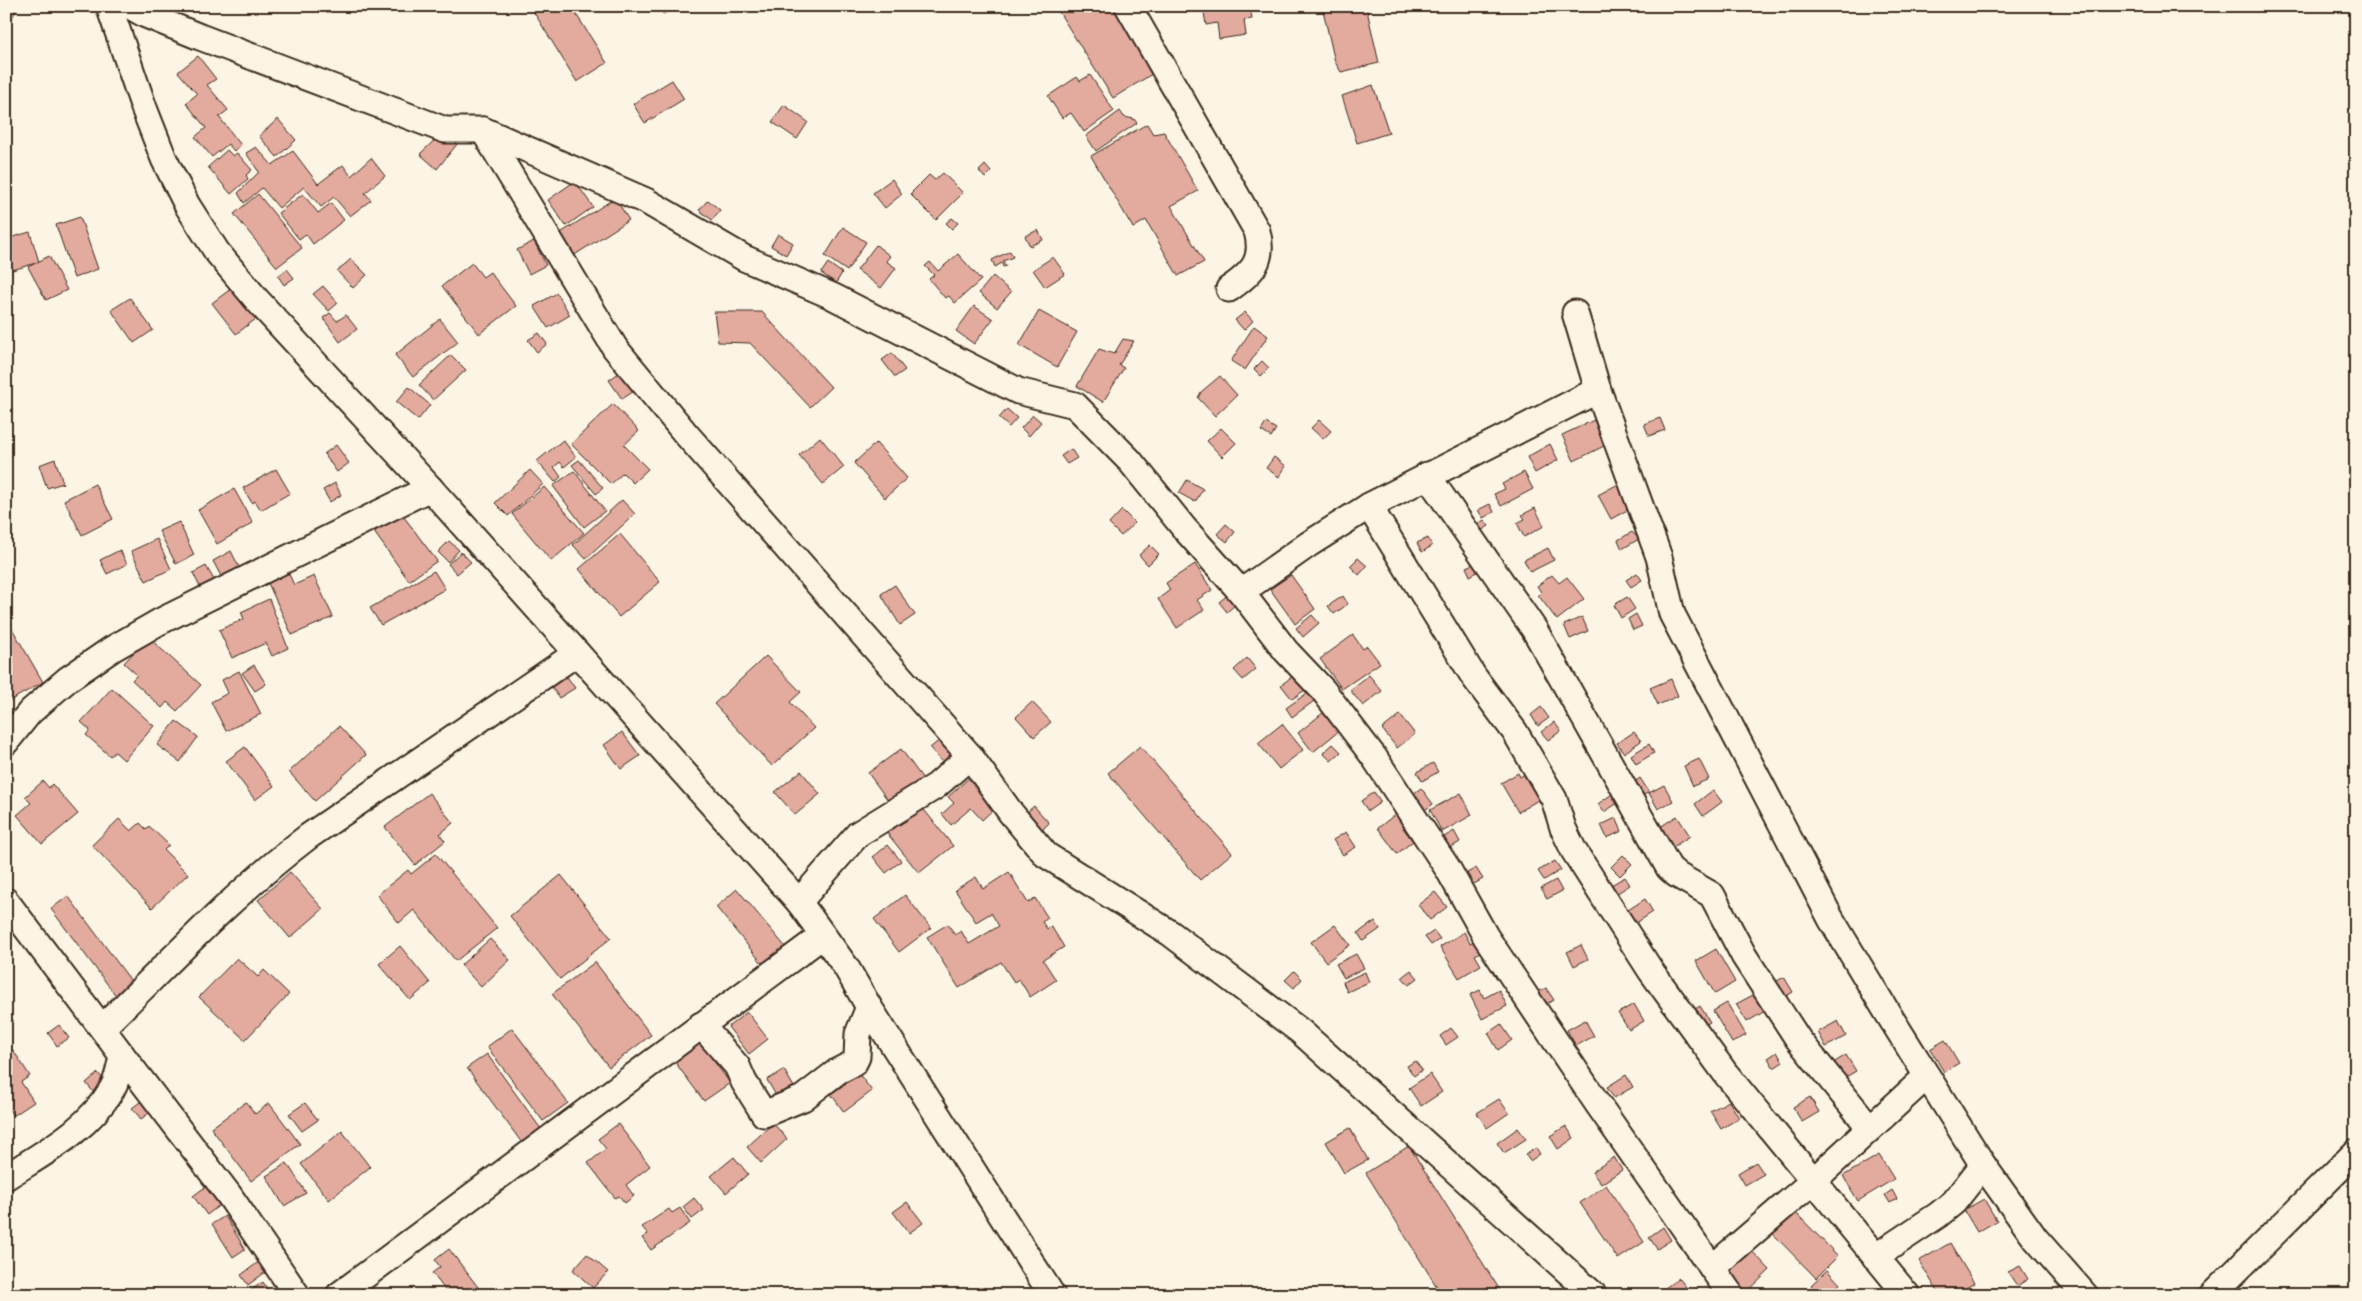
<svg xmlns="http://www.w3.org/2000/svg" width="2362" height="1301" font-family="Caveat,sans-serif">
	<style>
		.building { fill: #e3aa9e; stroke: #3b2a1e }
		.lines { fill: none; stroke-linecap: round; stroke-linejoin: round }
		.minor-casing { stroke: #3b2a1e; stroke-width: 29 }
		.minor { stroke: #fcf5e5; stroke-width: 25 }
	</style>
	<rect width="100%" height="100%" fill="#fcf5e5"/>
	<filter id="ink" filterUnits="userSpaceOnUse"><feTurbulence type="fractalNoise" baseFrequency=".02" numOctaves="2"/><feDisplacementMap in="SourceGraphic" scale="10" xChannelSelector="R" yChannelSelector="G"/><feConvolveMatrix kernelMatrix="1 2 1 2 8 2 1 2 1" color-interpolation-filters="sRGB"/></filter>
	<g filter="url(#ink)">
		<g class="building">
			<polygon points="6,6 17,8 6,31"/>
			<polygon points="530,6 571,6 607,63 577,82"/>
			<polygon points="659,6 676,6 676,7 663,14"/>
			<polygon points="1062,6 1116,6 1157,71 1113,98 1057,9"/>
			<polygon points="1250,6 1252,19 1244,20 1246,35 1219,39 1217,23 1206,25 1203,6"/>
			<polygon points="1322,6 1366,6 1379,63 1341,72 1335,62"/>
			<polygon points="198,56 216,79 207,85 228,110 219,117 241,145 234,151 228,144 212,157 195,137 206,128 186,103 197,94 178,72"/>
			<polygon points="1090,75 1114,111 1084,132 1071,113 1062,118 1048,96 1077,77 1080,81"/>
			<polygon points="672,80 684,99 645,123 633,104"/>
			<polygon points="1373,85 1389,133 1357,143 1342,96"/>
			<polygon points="784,105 808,122 797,139 772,122"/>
			<polygon points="1120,111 1124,117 1134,119 1137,123 1096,151 1086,136"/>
			<polygon points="278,119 296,140 277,157 259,136"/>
			<polygon points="1147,124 1153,134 1164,132 1198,191 1171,206 1204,262 1178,276 1146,220 1133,228 1091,156"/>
			<polygon points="445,130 458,143 437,169 420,154"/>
			<polygon points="256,147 272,165 293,151 318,184 343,165 351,176 371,158 385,176 365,193 371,200 350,216 334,197 321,207 304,187 279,208 262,188 244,203 238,193 259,172 246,153"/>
			<polygon points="227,150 233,156 237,153 252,170 246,175 248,179 231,194 208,167"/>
			<polygon points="985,165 991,172 985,178 979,171"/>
			<polygon points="943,173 963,193 936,220 910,194 929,175 935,180"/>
			<polygon points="892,179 902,194 885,208 873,193"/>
			<polygon points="575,181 593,207 566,226 548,200"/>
			<polygon points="258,194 302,248 277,267 234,214"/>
			<polygon points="303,194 318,213 331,203 344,220 313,244 306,234 299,239 278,213"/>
			<polygon points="615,198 629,220 573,256 559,234"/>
			<polygon points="708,200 720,210 712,220 699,210"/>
			<polygon points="80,217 98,269 74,278 56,225"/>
			<polygon points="952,218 958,223 952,229 946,223"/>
			<polygon points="843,227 866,242 847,271 825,256"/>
			<polygon points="1038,230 1043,240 1030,246 1025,236"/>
			<polygon points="30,232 39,262 6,272 6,239"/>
			<polygon points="778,234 793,243 786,255 771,246"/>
			<polygon points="534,241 546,265 529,274 517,250"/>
			<polygon points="876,245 890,256 886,261 896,268 881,288 857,270"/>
			<polygon points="1010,251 1013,257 1003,261 1006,266 1003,267 1002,263 995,267 992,260"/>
			<polygon points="958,254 981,280 955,303 949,296 945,298 929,279 934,275 925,266 930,262 938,271"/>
			<polygon points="49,256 67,290 46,300 28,267"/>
			<polygon points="1053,257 1065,274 1045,287 1033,270"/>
			<polygon points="351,259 367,275 353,288 337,271"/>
			<polygon points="472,263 483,277 490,272 516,306 479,334 442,286"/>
			<polygon points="828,263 842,273 836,283 821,273"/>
			<polygon points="287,269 294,278 284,285 278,276"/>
			<polygon points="993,276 1011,292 997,308 979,293"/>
			<polygon points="323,286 338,303 329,311 313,294"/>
			<polygon points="232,288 256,319 236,334 212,303"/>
			<polygon points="557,293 570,315 548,328 534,306"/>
			<polygon points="130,298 153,330 134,343 111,310"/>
			<polygon points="974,306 993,319 974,344 956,331"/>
			<polygon points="1039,311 1077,332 1057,367 1019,345"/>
			<polygon points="714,312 762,312 831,387 810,407 750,343 718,342"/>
			<polygon points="1245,312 1253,321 1244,330 1235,320"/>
			<polygon points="330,313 337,321 346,315 357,329 340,342 323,318"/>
			<polygon points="440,319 458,342 413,377 395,355"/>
			<polygon points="1254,326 1268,336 1245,370 1231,361"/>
			<polygon points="539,333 547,344 537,352 528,340"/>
			<polygon points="1123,339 1134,341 1119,365 1124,368 1103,402 1077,386 1099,349 1114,354"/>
			<polygon points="892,353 905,370 895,377 882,360"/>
			<polygon points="451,355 466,370 433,400 419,385"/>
			<polygon points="1262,361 1269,368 1261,376 1254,369"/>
			<polygon points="623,370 636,390 622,399 609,380"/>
			<polygon points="1220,376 1237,395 1215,416 1198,398 1201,392"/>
			<polygon points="409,387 430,405 418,420 396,402"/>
			<polygon points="613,404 639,431 624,445 648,469 633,483 623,473 611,484 571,444"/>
			<polygon points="1007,409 1017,418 1009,427 999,418"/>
			<polygon points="1033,415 1041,422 1029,436 1021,428"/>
			<polygon points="1660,418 1665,430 1649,436 1644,424"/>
			<polygon points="1319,420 1331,431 1323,439 1311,428"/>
			<polygon points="1594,420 1606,445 1574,461 1562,435"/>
			<polygon points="1266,423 1276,429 1271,437 1261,431"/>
			<polygon points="1221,428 1236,443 1222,457 1207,441"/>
			<polygon points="820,437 844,467 823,484 799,455"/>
			<polygon points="563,440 576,457 564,467 560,462 554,467 561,477 555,482 537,461"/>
			<polygon points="876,443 907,478 885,498 854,463"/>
			<polygon points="1550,444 1558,460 1535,473 1527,457"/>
			<polygon points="336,445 349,463 337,472 324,454"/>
			<polygon points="1071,449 1077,458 1067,464 1061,456"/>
			<polygon points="1274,457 1286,466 1279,477 1266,468"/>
			<polygon points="55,459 63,483 47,488 39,465"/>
			<polygon points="579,460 603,488 596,494 572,465"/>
			<polygon points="276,469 290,493 261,510 255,501 252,503 243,488"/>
			<polygon points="530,470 543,484 508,516 495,503"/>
			<polygon points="574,471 605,511 584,527 553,486"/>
			<polygon points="1524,472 1533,489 1501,506 1494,494 1505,489 1502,484"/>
			<polygon points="1187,480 1203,489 1195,502 1179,493"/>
			<polygon points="335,483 341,495 330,502 323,490"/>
			<polygon points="1620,483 1633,507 1611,519 1598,495"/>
			<polygon points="95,484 113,519 82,535 64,500"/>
			<polygon points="544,487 584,533 551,561 512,514"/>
			<polygon points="234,489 253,523 217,544 198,510"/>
			<polygon points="622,500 635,514 586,559 573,545"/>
			<polygon points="1490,504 1494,512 1483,518 1478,510"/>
			<polygon points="1535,508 1544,526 1524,537 1517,523 1525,519 1522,515"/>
			<polygon points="1122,510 1135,523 1121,536 1109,524"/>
			<polygon points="401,513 437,561 409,581 374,532"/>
			<polygon points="1484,520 1489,526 1479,532 1475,526"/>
			<polygon points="179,522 194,555 176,564 159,531"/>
			<polygon points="1226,524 1235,532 1227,542 1217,534"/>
			<polygon points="1632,532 1639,539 1622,549 1618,540"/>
			<polygon points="620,534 660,582 619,617 579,569"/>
			<polygon points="1428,538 1432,546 1422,552 1417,543"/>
			<polygon points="157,539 171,569 146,581 131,551"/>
			<polygon points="449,541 459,550 448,562 438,552"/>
			<polygon points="1150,545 1159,554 1148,565 1139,555"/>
			<polygon points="1548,548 1554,560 1530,572 1524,560"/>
			<polygon points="120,550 127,564 107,574 100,560"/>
			<polygon points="231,551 240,569 222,578 213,561"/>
			<polygon points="461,552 471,562 457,574 448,564"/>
			<polygon points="1358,558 1367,566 1359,575 1350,566"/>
			<polygon points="1480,561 1484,568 1470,576 1466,567"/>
			<polygon points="1195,564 1212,590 1197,600 1204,610 1177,628 1158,599 1170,590 1166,583"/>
			<polygon points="206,566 214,580 200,587 193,573"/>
			<polygon points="434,571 445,589 381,625 370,608"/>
			<polygon points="288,572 294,585 314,576 333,617 292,635 267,581"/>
			<polygon points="1637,573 1642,580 1631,587 1626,580"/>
			<polygon points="1291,575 1315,609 1295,624 1270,589"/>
			<polygon points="1552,575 1559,583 1567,577 1584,599 1557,620 1538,595 1541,592 1537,586"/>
			<polygon points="895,585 915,615 900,625 881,594"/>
			<polygon points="1229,594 1237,603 1227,612 1219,602"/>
			<polygon points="1343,596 1348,604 1334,614 1328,606"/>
			<polygon points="1627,597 1635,609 1621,618 1614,605"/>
			<polygon points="269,599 288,648 272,656 266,643 232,658 219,630 244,619 241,612"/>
			<polygon points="1636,614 1642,626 1633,630 1628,619"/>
			<polygon points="1312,615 1319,623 1303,637 1296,628"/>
			<polygon points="1582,617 1588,631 1570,639 1564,625"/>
			<polygon points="6,618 43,682 6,703"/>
			<polygon points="1353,635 1363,649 1367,646 1380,663 1342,689 1320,659"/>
			<polygon points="148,637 201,685 177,711 167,702 162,708 132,680 137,675 124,663"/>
			<polygon points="766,656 801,692 790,702 814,728 772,766 714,704"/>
			<polygon points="1247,658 1256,669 1243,680 1234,670"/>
			<polygon points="254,665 266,684 255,691 242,673"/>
			<polygon points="561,668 575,688 559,698 546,678"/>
			<polygon points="239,671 261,714 226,731 211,702 228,693 222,680"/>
			<polygon points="1294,675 1305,690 1292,699 1281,685"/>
			<polygon points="1369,675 1382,691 1363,706 1350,690"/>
			<polygon points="1671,679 1678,696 1658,705 1650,688"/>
			<polygon points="112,688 154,726 124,760 115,752 110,756 86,735 90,730 81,722"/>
			<polygon points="1310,691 1317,699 1292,717 1286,708"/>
			<polygon points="1032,702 1051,722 1034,737 1016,717"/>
			<polygon points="1541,707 1549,718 1538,726 1531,715"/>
			<polygon points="1329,708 1344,727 1313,752 1298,733"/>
			<polygon points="1400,715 1415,734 1397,748 1382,729"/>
			<polygon points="176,721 198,737 180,762 157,745"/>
			<polygon points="1554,722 1561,731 1548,740 1541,732"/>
			<polygon points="1282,724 1303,750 1279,769 1258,743"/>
			<polygon points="339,726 366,755 315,801 289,772"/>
			<polygon points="622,732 640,756 621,769 604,745"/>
			<polygon points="1634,732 1641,741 1624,753 1617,743"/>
			<polygon points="942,738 959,757 947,768 930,748"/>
			<polygon points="1333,744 1341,752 1331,761 1323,753"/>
			<polygon points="1649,744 1654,753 1636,764 1631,755"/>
			<polygon points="1140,746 1232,853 1200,880 1108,773"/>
			<polygon points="245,747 274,786 255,800 226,761"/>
			<polygon points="901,749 923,779 890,803 868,773"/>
			<polygon points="1699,759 1709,779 1693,786 1684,766"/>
			<polygon points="1433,763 1438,772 1422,781 1417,772"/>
			<polygon points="801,771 820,794 795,815 775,792"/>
			<polygon points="1530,771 1545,796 1518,812 1501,783 1518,773 1520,777"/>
			<polygon points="972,775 998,805 982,820 971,808 951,825 942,814 954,803 948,797"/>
			<polygon points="1640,778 1649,792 1639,798 1630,785"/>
			<polygon points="43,781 49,788 52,784 78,814 42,844 17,815 31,803 25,797"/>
			<polygon points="1664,785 1673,801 1658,809 1649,793"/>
			<polygon points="1421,788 1433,804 1418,815 1406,799"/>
			<polygon points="1713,790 1722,802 1703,816 1695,804"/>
			<polygon points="1374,792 1381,802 1368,811 1361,801"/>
			<polygon points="1615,792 1621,801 1604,812 1598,804"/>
			<polygon points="429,793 453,823 440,834 445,841 415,865 385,827"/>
			<polygon points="1461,793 1472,815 1442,832 1430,810"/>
			<polygon points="921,806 953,846 919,873 887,833"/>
			<polygon points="1034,806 1049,823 1042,830 1026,813"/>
			<polygon points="1402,809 1412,821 1403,828 1413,841 1397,854 1378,828"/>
			<polygon points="1677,816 1690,836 1673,847 1660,827"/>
			<polygon points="1616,818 1622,831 1607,838 1601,825"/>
			<polygon points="119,819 131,831 140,823 146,829 149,826 169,845 164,850 188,874 152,908 92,845"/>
			<polygon points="1454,831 1460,842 1450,848 1444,837"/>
			<polygon points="1346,832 1356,847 1343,855 1333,840"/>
			<polygon points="888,845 901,861 886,873 873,857"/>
			<polygon points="436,854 497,928 456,961 414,910 399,923 377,895 408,870 411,874"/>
			<polygon points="1623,855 1632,864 1620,876 1611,867"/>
			<polygon points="1555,861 1561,870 1544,880 1538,871"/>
			<polygon points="1476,868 1483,879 1474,884 1467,873"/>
			<polygon points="290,872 323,909 290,938 258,900"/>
			<polygon points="1009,872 1028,903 1035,898 1048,918 1042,922 1047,929 1051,926 1064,947 1043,960 1056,980 1030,997 1019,979 1014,982 1001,962 959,988 927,937 948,924 955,935 961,931 969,944 999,926 991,913 976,922 955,890 976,877 983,889"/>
			<polygon points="561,875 611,938 560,979 510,916"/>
			<polygon points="1625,877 1630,885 1616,894 1611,885"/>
			<polygon points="1556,880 1562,891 1547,899 1541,888"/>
			<polygon points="737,889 788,950 766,968 716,907"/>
			<polygon points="1435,892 1447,907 1430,920 1418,905"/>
			<polygon points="905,895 931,928 899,952 874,919"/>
			<polygon points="68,896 134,985 117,997 51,909"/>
			<polygon points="1645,899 1653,912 1633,925 1625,912"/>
			<polygon points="1375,921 1380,929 1363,941 1358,933"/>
			<polygon points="1335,925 1350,945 1326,962 1311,942"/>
			<polygon points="1434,931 1440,939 1431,945 1425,937"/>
			<polygon points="1464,932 1470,943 1478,939 1484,950 1475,955 1481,965 1459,978 1440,947"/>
			<polygon points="490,939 510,960 481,987 461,965"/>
			<polygon points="1581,945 1588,959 1574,966 1567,952"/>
			<polygon points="400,946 430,983 410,1000 379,964"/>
			<polygon points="1716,949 1735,982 1715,994 1696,961"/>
			<polygon points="1356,954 1364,968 1344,978 1336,964"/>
			<polygon points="237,958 258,977 264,970 289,994 245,1040 199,997"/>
			<polygon points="595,962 651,1035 609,1067 552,994"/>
			<polygon points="1411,970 1418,978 1409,985 1402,977"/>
			<polygon points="1294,971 1302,979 1294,988 1285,980"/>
			<polygon points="1365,972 1369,982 1347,992 1343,982"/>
			<polygon points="1784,977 1793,992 1779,1000 1770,985"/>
			<polygon points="1546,988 1554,1000 1546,1004 1538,992"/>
			<polygon points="1480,990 1484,998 1499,990 1507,1006 1482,1019 1470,995"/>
			<polygon points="1755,994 1765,1011 1747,1022 1736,1004"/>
			<polygon points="1727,1003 1746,1035 1732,1043 1713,1011"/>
			<polygon points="1634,1004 1644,1021 1629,1030 1618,1013"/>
			<polygon points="1700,1006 1710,1022 1700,1028 1690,1012"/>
			<polygon points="747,1012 768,1039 749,1054 728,1027"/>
			<polygon points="1585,1020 1594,1036 1576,1046 1567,1030"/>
			<polygon points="1838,1021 1846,1036 1826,1047 1818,1032"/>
			<polygon points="1501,1024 1512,1040 1498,1050 1488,1033"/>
			<polygon points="59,1025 69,1038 57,1046 48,1033"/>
			<polygon points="512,1028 568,1103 543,1121 487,1047"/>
			<polygon points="1451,1028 1458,1037 1446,1045 1440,1036"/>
			<polygon points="1945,1040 1959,1063 1944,1072 1930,1049"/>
			<polygon points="700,1042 730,1083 704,1101 674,1061"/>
			<polygon points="13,1050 30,1076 21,1082 34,1102 13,1116 8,1108 6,1109 6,1051"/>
			<polygon points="1777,1052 1783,1062 1774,1068 1768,1058"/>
			<polygon points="487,1054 541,1129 522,1143 467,1068"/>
			<polygon points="1846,1055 1856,1071 1839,1081 1830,1065"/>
			<polygon points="1415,1061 1422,1070 1414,1076 1407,1066"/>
			<polygon points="784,1070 794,1087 777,1097 767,1080"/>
			<polygon points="98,1073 107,1084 95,1094 86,1083"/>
			<polygon points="859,1074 872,1091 844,1112 831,1094"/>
			<polygon points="1430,1074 1442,1092 1421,1106 1409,1088"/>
			<polygon points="1626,1075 1633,1087 1614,1098 1607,1087"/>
			<polygon points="1810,1097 1819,1112 1802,1122 1793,1107"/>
			<polygon points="144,1099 153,1110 141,1119 132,1108"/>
			<polygon points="1499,1099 1509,1113 1487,1128 1477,1113"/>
			<polygon points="1729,1101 1739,1118 1721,1129 1710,1111"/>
			<polygon points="246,1102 255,1114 269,1103 300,1144 251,1181 211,1128"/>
			<polygon points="305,1103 318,1120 302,1131 289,1114"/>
			<polygon points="773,1123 787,1139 761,1163 747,1147"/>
			<polygon points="618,1124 650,1166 626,1185 634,1196 625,1203 619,1196 615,1198 588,1163 606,1149 598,1139"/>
			<polygon points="1566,1126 1574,1138 1558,1149 1550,1136"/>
			<polygon points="1350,1128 1368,1160 1344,1173 1326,1142"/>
			<polygon points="1518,1128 1526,1139 1504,1153 1497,1143"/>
			<polygon points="342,1131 370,1167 329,1200 301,1164"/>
			<polygon points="1409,1146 1503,1295 1442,1295 1366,1173"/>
			<polygon points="1536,1148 1540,1154 1530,1161 1525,1154"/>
			<polygon points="1879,1155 1894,1179 1858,1201 1843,1176"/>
			<polygon points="734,1157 748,1174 726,1193 711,1176"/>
			<polygon points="1614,1157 1622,1170 1601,1184 1592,1172"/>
			<polygon points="1756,1162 1764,1174 1745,1185 1738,1173"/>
			<polygon points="287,1163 306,1193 284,1206 266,1176"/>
			<polygon points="212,1182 226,1200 207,1215 193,1196"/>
			<polygon points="1606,1185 1644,1242 1618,1259 1580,1203"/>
			<polygon points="1892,1190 1897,1199 1890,1203 1885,1195"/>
			<polygon points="694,1198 704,1210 692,1219 683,1207"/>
			<polygon points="1984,1199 1997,1221 1977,1232 1964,1210"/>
			<polygon points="907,1202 923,1223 909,1233 893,1212"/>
			<polygon points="680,1208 690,1223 651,1250 642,1238 648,1234 642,1227 669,1209 672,1213"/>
			<polygon points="1793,1210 1838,1256 1816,1278 1771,1232"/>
			<polygon points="225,1216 245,1249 233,1257 212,1224"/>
			<polygon points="1663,1227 1671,1240 1657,1249 1649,1237"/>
			<polygon points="1950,1243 1974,1283 1955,1295 1940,1295 1919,1261"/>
			<polygon points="449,1249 484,1295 449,1295 432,1273 440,1267 435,1260"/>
			<polygon points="1751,1250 1770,1270 1745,1294 1725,1275"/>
			<polygon points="587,1254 608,1272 593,1288 573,1270"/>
			<polygon points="264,1258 271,1268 248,1285 241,1275"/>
			<polygon points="2020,1266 2028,1279 2017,1286 2008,1272"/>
			<polygon points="1827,1270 1840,1284 1829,1295 1820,1295 1811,1285"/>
			<polygon points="1679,1278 1692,1295 1663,1295 1661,1291"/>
			<polygon points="263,1282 271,1295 255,1295 251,1290"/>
		</g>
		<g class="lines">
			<g class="minor-casing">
				<g id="minor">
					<polyline points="109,6 144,108 164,159 187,205 217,252 257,300 430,488 799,902 846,967 869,1007 1052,1295"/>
					<polyline points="130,6 146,15 200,37 445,130 483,130 646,201 744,258 832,296 1018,391 1075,405 1130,461 1184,528 1241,592 1286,651 1323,690 1374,757 1448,869 1486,937 1597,1103 1731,1295"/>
					<path d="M1128,6l129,225c8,30 -5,42 -28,58"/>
					<polyline points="483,130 615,348 686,434 970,756 1011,813 1046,855 1170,933 1300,1031 1594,1295"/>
					<polyline points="1575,313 1598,390 1659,557 1672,614 1831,919 1887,1012 1983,1165 2035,1238 2085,1295"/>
					<polyline points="1427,475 1534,629 1669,868 1677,875 1712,895 1744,956 1798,1039 1870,1128"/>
					<polyline points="1369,506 1474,677 1515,732 1554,799 1563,828 1574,851 1651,971 1726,1074 1907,1295"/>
					<polyline points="1241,592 1309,544 1369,506 1598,390"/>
					<polyline points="6,742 30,712 68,679 112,649 159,622 430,488"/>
					<path d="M6,901l116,154c-2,11 -4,24 -10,34 -24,41 -67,63 -106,88"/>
					<polyline points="799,902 858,834 936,786 970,756"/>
					<polyline points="701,1025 737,1066 744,1082 764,1114 803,1098 838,1071 854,1063 857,1057 858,1034 869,1007"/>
					<path d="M103,1027c67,-65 131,-134 206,-191l268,-183"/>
					<polyline points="122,1055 229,1195 297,1295"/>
					<polyline points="1875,1257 1938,1215 1954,1202 1983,1165"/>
					<polyline points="1712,1268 1813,1181 1927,1076"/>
					<polyline points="339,1295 822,936"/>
					<polyline points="2212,1295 2356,1152"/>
				</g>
			</g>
			<use href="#minor" class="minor"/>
		</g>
	</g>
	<rect width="2362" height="1301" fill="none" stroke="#fcf5e5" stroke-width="25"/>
	<rect x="12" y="12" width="2337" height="1276" fill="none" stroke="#3b2a1e" stroke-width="2" filter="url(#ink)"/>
</svg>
